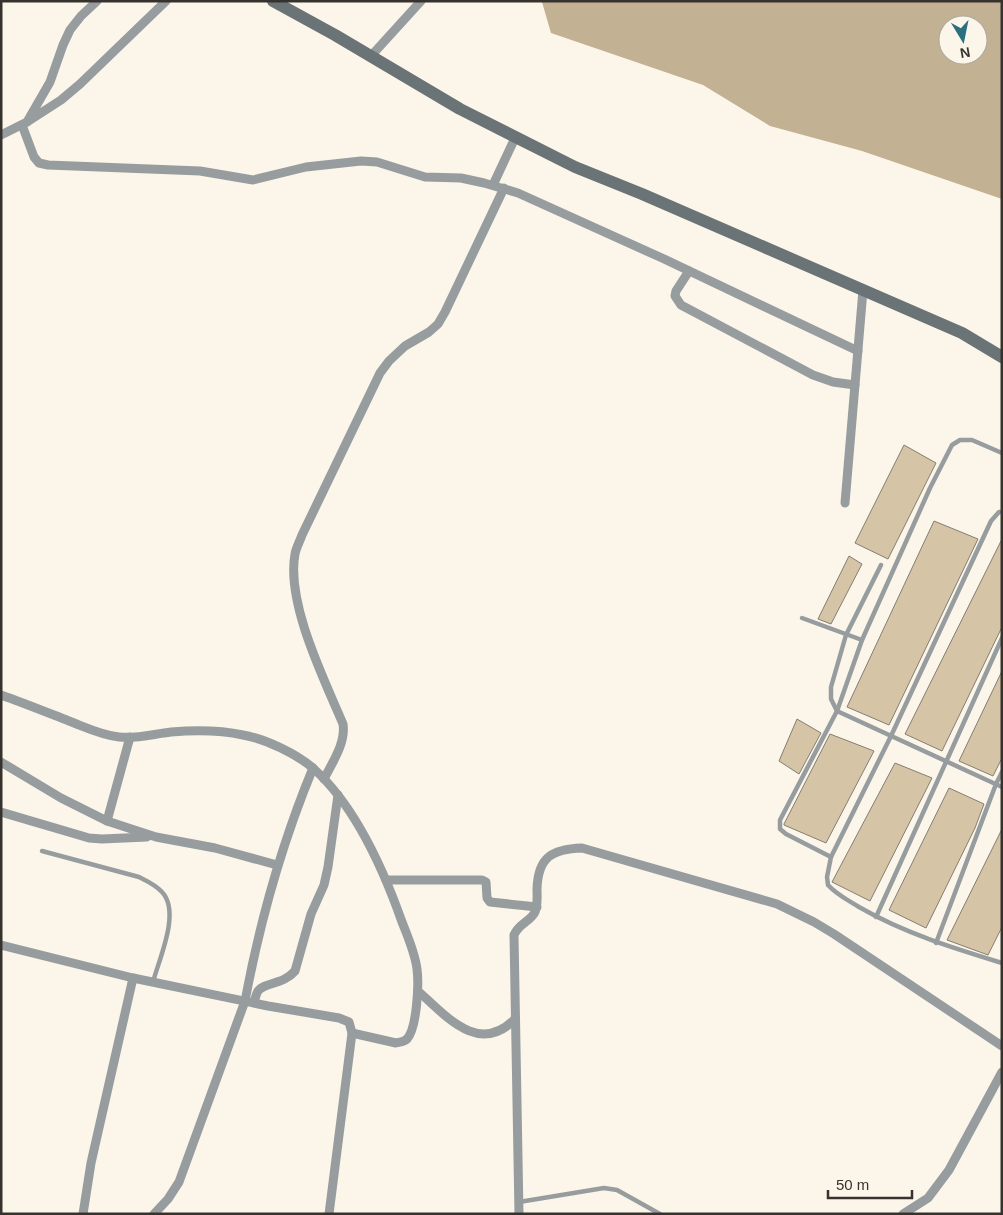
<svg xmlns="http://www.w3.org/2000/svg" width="1003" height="1215" font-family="Helvetica,sans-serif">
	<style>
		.forest { fill: #c2b193; fill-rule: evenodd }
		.building { fill: #d5c4a5; stroke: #847e73 }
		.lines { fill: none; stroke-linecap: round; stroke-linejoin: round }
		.lane { stroke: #979d9f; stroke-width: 4.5 }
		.street { stroke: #979d9f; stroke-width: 9 }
		.secondary { stroke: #6a7375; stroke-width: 12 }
	</style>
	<rect width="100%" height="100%" fill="#fcf6ea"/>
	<path class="forest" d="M1002,1v198l-140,-48 -92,-25 -67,-41 -152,-52 -9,-31zM948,25h30v30h-30z"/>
	<g class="building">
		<polygon points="904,445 936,463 888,559 855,543"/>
		<polygon points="934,521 978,539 889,725 847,707"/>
		<polygon points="1002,539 1002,627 942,751 905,734"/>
		<polygon points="849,556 862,564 831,624 818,619"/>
		<polygon points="1002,671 1002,758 993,776 959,761"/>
		<polygon points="797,719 821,733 799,774 779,761"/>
		<polygon points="830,734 874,751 826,843 784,825 784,824"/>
		<polygon points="895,763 932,778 870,901 832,882"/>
		<polygon points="949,788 984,804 975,828 926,928 889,910"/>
		<polygon points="1002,829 1002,927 988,955 947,940"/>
	</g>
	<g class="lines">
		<g class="lane">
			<path d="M1002,453l-30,-13h-12l-8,5 -22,43 -68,152 -25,71 -57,109v9l6,5 45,23 -4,20 1,8c9,10 20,15 31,22 45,26 94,41 143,56"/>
			<polyline points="881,565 846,635 831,687 831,699 837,711 1002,787"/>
			<polyline points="802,618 862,640"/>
			<path d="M42,851l97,26c8,4 17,8 23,15 19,20 -3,67 -9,90"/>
			<polyline points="831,857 891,736 991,521 999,512 1002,512"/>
			<polyline points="876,917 1002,638"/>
			<polyline points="936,943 996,784 1002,772"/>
			<polyline points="519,1202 604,1188 617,1190 660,1214"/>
		</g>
		<g class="street">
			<polyline points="371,56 421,1"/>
			<polyline points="27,122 61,100 80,84 166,1"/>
			<polyline points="22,125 34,157 39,163 48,165 200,171 253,180 306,167 361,161 377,162 425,177 461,178 484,183 518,193 662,258 858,351"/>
			<polyline points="1,135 27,122 50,82 63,45 70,30 81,16 97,1"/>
			<polyline points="493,185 515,138"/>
			<polyline points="689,271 676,291 675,296 681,305 813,375 833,382 855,385"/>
			<polyline points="845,503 863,290"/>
			<path d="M1,695c23,8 45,17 68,26 16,6 32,14 50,16 18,2 34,-3 52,-5 24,-2 49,-2 72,3 23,4 54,19 71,34 41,37 70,102 88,153 6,15 13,31 15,47 2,15 0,59 -10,70 -3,3 -7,3 -11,4l-44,-10"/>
			<polyline points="1,762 61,798 107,821 156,837 215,848 277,865"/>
			<path d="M324,779c8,-16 22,-36 19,-55 -19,-45 -57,-121 -48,-170 1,-6 5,-13 7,-19l78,-162 9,-12 16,-15 24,-14 9,-8 7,-12 59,-124"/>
			<polyline points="1,812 89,838 102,839 147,837"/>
			<polyline points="107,821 130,737"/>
			<polyline points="386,880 482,880 486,882 487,898 490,902 537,907"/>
			<polyline points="1,945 133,978 268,1006 339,1018 349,1022 352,1033 329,1214"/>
			<path d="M418,991c28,25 61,65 97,28"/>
			<path d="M254,1003c1,-4 2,-9 4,-12 7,-9 25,-6 37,-20l16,-57 13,-29 4,-18 10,-72"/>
			<polyline points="83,1214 91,1163 133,978"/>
			<path d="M154,1214l14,-15 11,-17 66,-181c15,-80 37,-158 68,-233"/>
			<path d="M519,1214l-5,-279c5,-12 16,-13 21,-23 3,-7 2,-15 2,-23 1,-32 15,-40 45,-41l195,56 37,18 20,12 168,112"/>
			<polyline points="903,1214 928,1198 949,1170 1002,1072"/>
		</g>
		<polyline class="secondary" points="273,1 335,35 460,109 575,167 642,194 863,290 962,333 1002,357"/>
	</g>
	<rect width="1003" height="1215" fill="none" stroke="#36332f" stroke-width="5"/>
	<g transform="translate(963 40) rotate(170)"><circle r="24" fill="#fcf6ea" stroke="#ada89f"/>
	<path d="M0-4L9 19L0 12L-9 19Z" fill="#2a707e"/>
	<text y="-8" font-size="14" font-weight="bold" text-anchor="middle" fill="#36332f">N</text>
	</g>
	<path d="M828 1190v8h84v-8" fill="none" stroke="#36332f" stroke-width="2.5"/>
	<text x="836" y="1190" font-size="15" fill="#36332f" stroke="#fcf6ea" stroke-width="4" paint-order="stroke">50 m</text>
</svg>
